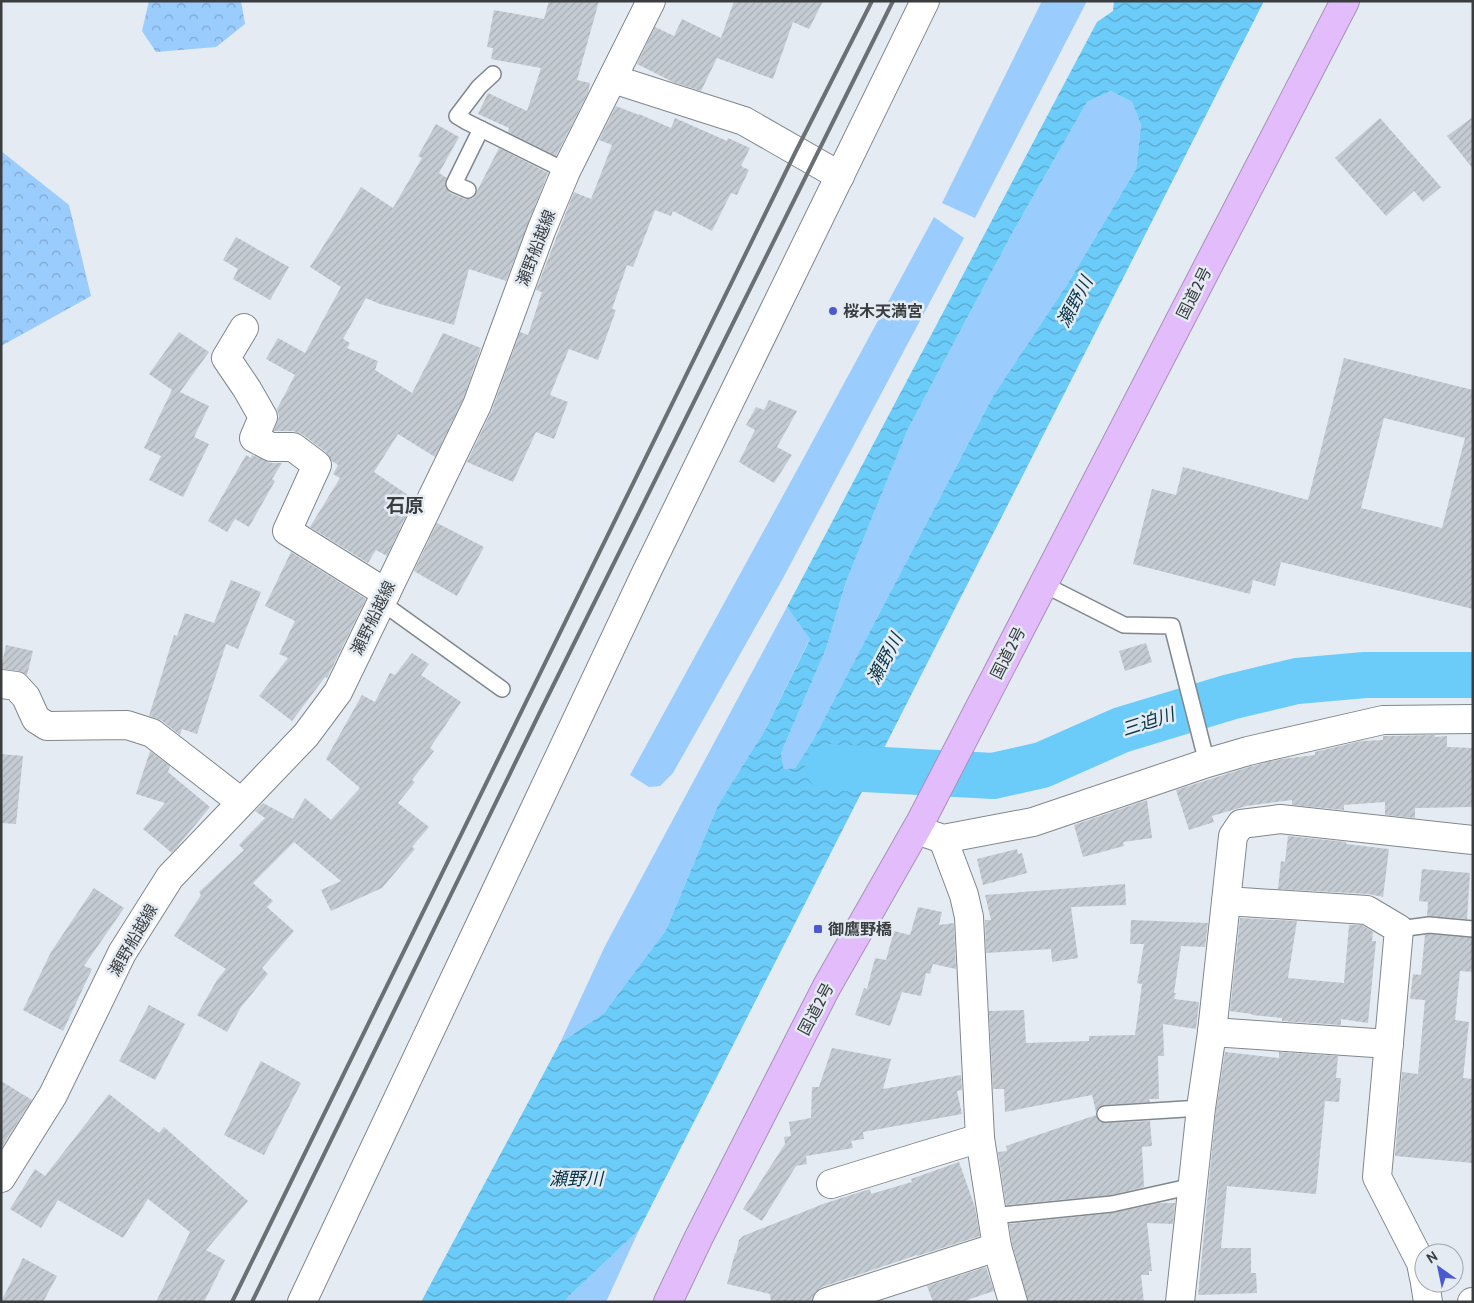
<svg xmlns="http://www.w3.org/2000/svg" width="1474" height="1303" font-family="Cabin,'Noto Sans JP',sans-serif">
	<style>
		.green { fill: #9accfe }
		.forest { fill: url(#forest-crowns) }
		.water { fill: url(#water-waves); fill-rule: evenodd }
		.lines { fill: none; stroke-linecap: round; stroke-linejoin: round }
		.river { stroke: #6bccfa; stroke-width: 46 }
		.building { fill: url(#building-hatch); fill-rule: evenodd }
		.lane-casing { stroke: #80878d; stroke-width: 18 }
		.street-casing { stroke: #80878d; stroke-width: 30 }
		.secondary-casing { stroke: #80878d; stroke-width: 30 }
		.highway-casing { stroke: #a890ba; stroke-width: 30 }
		.lane { stroke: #fff; stroke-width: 15 }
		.street { stroke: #fff; stroke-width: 28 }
		.secondary { stroke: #fff; stroke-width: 28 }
		.highway { stroke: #e3bcfb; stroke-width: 28 }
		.rail { stroke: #6b7074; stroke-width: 4 }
		.poi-dot { fill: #4c5ad0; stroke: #e4ebf2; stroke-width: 2 }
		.labels { text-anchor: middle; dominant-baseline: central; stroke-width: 5; stroke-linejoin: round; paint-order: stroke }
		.street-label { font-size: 16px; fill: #3a3d40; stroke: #e4ebf2 }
		.poi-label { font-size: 16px; font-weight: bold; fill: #3a3d40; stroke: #e4ebf2; text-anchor: start }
		.water-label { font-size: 18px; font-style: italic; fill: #083548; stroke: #e4ebf2 }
		.quarter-label { font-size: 19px; font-weight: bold; fill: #3a3d40; stroke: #e4ebf2 }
	</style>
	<defs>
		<pattern id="forest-crowns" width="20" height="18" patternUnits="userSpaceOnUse" patternTransform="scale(1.25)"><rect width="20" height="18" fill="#9accfe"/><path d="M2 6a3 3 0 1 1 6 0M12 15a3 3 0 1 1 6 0" fill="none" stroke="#7fa7cf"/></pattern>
		<pattern id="water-waves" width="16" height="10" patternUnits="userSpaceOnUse" patternTransform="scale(1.25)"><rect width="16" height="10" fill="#6bccfa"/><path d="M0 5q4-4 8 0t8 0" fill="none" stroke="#59a7cc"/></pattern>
		<pattern id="building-hatch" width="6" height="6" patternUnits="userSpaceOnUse" patternTransform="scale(1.25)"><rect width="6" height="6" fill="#c4cbd2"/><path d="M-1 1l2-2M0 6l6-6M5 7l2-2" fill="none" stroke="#a9afb5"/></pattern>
	</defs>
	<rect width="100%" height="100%" fill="#e4ebf2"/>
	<g class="green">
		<polygon points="1042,1 1087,1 975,218 942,203"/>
		<polygon points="1111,91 1132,102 1141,125 1136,169 1068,283 993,396 813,740 795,768 784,769 781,753 826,649 846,582 908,429 1014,230 1087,102"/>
		<polygon points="934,217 964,238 782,580 673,773 660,786 649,787 630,775 802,461"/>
		<polygon points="787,607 810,638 765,730 718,805 666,930 604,1013 560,1043 605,946"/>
		<polygon points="639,1230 606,1302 565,1302 568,1297"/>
	</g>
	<g class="forest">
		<polygon points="149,1 241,1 245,24 216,47 156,52 142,31"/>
		<polygon points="1,151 69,205 91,296 1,346"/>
	</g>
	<path class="water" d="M1114,1h150l-625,1229 -71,67 -3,5h-144l139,-259 44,-30 62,-83 52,-125 47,-75 45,-91 -23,-32 310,-585 16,-11zM1111,91l21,11 9,23 -5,44 -68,114 -75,113 -180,344 -18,28 -11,1 -3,-16 45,-104 20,-67 62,-153 106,-199 73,-128z"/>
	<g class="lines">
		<polyline class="river" points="828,767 993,776 1042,765 1121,730 1230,697 1297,681 1365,675 1473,675"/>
	</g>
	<g class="building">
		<polygon points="549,1 599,1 577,80 590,83 588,93 556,156 508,132 509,128 478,114 488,93 527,111 541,68 491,59 493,48 487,47 494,10 544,19"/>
		<polygon points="734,1 823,1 809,29 793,22 773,79 717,58 701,91 673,82 637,64 655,27 674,36 682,19 721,38"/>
		<polygon points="616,106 639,115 639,114 671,128 675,118 727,141 728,138 750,148 741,166 749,170 737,195 731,193 712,231 673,211 671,216 655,210 633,267 627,265 612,309 616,310 598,360 569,349 550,395 568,402 554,439 536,432 513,482 467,462 492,410 520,332 528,335 542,292 536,290 574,192 591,199 612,145 599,140"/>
		<polygon points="1473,117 1473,169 1447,136"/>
		<polygon points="1380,118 1441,187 1423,202 1414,191 1386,216 1335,158"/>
		<polygon points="436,124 459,137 439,173 447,178 445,185 450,193 465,199 470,199 474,197 499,148 548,173 506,281 469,269 454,325 380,304 366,298 343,339 350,343 347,348 378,361 375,370 412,393 443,333 481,348 463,399 435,457 398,434 374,472 414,499 387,556 376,550 368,563 310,527 340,478 333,474 338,465 332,461 326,452 302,434 293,431 274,431 279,417 277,409 295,375 266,359 278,338 305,353 341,287 310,267 361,187 393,208 422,158 418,156"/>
		<polygon points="236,237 289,267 270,300 233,279 238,269 223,260"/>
		<polygon points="179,332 209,352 180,392 209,406 194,437 209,444 183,497 149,480 161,456 144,448 172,390 149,374"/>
		<path d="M1344,358l129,32v219l-192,-47 -6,24 -22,-6 -3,14 -117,-30 19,-75 24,6 7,-28 125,33zM1384,418l81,20 -23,90 -81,-20z"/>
		<polygon points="769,400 797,411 777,447 792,455 774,483 739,462 755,430 746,425 756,407 764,410"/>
		<polygon points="246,455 251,458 252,455 271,463 282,463 272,479 275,481 249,527 235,519 227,532 208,521"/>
		<polygon points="437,523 484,547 457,596 414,571"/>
		<polygon points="291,552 366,599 327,678 325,677 292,721 259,696 288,658 279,654 295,621 265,606"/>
		<polygon points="231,580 261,592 238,649 226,644 197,734 182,729 180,735 161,720 149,716 174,635 177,636 185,613 214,623"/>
		<polygon points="1146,643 1152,662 1125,671 1119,651"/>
		<polygon points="6,645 33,651 27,675 18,671 1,669"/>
		<polygon points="412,653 429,664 421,675 461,702 430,748 434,751 412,780 415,782 398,803 429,827 412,847 415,849 382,888 331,911 321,890 341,881 294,842 253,883 273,901 267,907 294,931 262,968 268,974 241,1007 227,1032 197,1015 217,980 226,969 174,936 201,895 199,892 244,850 239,845 265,818 255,811 263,803 293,819 305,798 331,820 360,788 326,759 362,695 375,702 390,673 395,675"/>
		<polygon points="1435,735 1435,737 1447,736 1447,747 1473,748 1473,807 1415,808 1415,818 1385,815 1385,802 1344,805 1344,810 1292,805 1292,800 1246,806 1212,816 1214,822 1189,830 1176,790 1252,766 1282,759 1315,755 1315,752 1361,741 1383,740 1383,736 1385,736"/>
		<polygon points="150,751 170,766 168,772 210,807 172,853 143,829 165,803 136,794"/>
		<polygon points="1,754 23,756 16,824 1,823"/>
		<polygon points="1147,800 1152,838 1123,842 1124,846 1083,857 1074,825"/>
		<polygon points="1288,836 1346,842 1346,844 1389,849 1383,897 1368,894 1278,889 1281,861 1285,862"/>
		<polygon points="1017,849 1018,854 1022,853 1027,873 983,885 977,859"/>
		<polygon points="1422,869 1470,873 1467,919 1427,916 1428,902 1419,901"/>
		<polygon points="1125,884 1126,905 1071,907 1078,958 1052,962 1051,949 986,953 985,920 991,920 985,895"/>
		<polygon points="94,888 124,908 84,966 92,969 63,1031 23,1010 51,952"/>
		<polygon points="918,907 942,912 939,925 954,923 956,969 933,964 930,974 926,973 921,996 902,992 890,1026 855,1015 864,988 867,989 875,958 886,960 894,931 910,935"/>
		<polygon points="1240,918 1297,921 1288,978 1344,983 1349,925 1362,925 1373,932 1372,941 1376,941 1368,1023 1341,1019 1341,1025 1282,1021 1282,1018 1252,1015 1252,1014 1230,1011"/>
		<polygon points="1131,920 1208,923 1205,947 1181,946 1174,993 1176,993 1174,999 1199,1002 1196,1029 1163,1024 1164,1056 1158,1056 1159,1099 1149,1099 1150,1102 1104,1105 1099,1107 1096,1112 1092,1095 1005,1112 1004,1089 993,1089 989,1011 1024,1010 1026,1043 1089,1041 1089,1036 1135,1035 1142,984 1137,983 1144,944 1130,944"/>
		<polygon points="1429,934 1473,938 1473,972 1460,971 1455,1020 1469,1022 1463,1078 1473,1079 1473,1163 1395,1156 1402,1072 1418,1074 1425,1000 1410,999 1413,974 1421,975 1425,935"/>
		<polygon points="149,1005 185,1024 155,1080 119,1061"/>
		<polygon points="832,1048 891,1059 883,1089 961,1075 962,1090 957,1091 962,1114 863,1132 864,1139 851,1141 853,1148 806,1156 807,1164 796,1166 762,1221 743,1209 785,1144 784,1137 791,1136 789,1122 811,1118 812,1087 819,1087"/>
		<polygon points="1225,1052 1279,1058 1279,1052 1338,1056 1336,1078 1341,1078 1339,1102 1325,1101 1316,1194 1227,1186 1221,1248 1251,1248 1251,1273 1256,1273 1257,1293 1198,1295 1216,1110"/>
		<polygon points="261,1061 301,1083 264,1155 224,1135"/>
		<polygon points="1,1081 32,1100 1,1148"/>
		<polygon points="109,1094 159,1133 164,1127 248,1201 206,1250 225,1260 204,1302 156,1302 190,1232 148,1199 123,1238 58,1200 41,1228 10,1209 35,1169 45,1176"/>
		<polygon points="1096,1115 1100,1122 1105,1123 1150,1121 1152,1146 1142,1147 1144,1187 1111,1195 1006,1205 998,1152 1007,1151 1006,1146"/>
		<polygon points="959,1162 975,1207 980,1236 917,1256 917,1255 822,1287 815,1292 812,1302 771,1302 770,1294 727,1284 735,1253 736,1254 739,1240 743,1236 823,1204 870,1189 871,1194 912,1182 911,1179"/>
		<polygon points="1160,1203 1175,1203 1173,1224 1147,1223 1152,1271 1149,1271 1149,1275 1141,1275 1144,1302 1028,1302 1012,1244 1009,1224 1113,1213"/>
		<polygon points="23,1258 57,1276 43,1302 1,1302"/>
		<polygon points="986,1267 994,1291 961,1302 933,1302 927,1286"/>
	</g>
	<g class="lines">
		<g class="lane-casing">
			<g id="lane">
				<polyline points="493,74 479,87 457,116 467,122 566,171"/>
				<polyline points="468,190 454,184 481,129"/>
				<polyline points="1043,584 1124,625 1172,626 1207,763"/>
				<polyline points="381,602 502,689"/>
				<polyline points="1399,929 1429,925 1473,929"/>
				<polyline points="1105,1114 1201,1108"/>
				<polyline points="992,1216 1112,1204 1193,1186"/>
			</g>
		</g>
		<g class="street-casing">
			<g id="street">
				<polyline points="613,79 744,121 840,176"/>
				<polyline points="244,328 226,358 247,389 263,417 254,438 271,447 293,447 317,465 287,531 386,593"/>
				<polyline points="1,684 16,686 26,697 36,719 47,726 127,725 152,733 241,802"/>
				<polyline points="917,830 943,839 1033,822 1207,763 1248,751 1383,720 1473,719"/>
				<polyline points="943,839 964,895 969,917 980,1138 997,1247 1013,1302"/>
				<polyline points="1226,901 1367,910 1399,929 1377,1177 1421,1263 1424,1278"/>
				<polyline points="1212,1032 1389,1044"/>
				<polyline points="831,1184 980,1138"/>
				<polyline points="1425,1283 1428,1302"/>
				<polyline points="827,1302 997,1247"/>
				<polyline points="1180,1302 1201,1108 1212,1032 1233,836 1241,824 1280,819 1473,840"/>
				<polyline points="1472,1302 1473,1302"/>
			</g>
		</g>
		<g class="secondary-casing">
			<g id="secondary">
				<polyline points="1,1178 53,1095 122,953 170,877 306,735 338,692 477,405 541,231 566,171 651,1"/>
				<polyline points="302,1302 646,573 925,1"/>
			</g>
		</g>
		<g class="highway-casing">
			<polyline id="highway" points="668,1302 699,1237 826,988 921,821 1345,1"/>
		</g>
		<use href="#lane" class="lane"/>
		<use href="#street" class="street"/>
		<use href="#secondary" class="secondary"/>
		<use href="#highway" class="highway"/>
		<g class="rail">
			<polyline points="232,1302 796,151 872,1"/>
			<polyline points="252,1302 541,710 893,1"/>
		</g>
	</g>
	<g class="poi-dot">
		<circle cx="833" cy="311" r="5"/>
		<rect x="813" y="924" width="10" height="10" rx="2.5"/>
	</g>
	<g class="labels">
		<g class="street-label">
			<text transform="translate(536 248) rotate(-69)">瀬野船越線</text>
			<text transform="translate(1194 293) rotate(-63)">国道2号</text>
			<text transform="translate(373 618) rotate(-64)">瀬野船越線</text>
			<text transform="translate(1008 653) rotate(-63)">国道2号</text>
			<text transform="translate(133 940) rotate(-60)">瀬野船越線</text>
			<text transform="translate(816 1009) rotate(-62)">国道2号</text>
		</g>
		<g class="poi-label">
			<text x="843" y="311">桜木天満宮</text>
			<text x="828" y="929">御鷹野橋</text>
		</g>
		<g class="water-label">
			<text transform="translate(1075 302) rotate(-62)">瀬野川</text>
			<text transform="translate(885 659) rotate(-62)">瀬野川</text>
			<text transform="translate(1148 722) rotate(-18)">三迫川</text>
			<text x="576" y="1179">瀬野川</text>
		</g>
		<g class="quarter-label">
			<text x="405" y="505">石原</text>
		</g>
	</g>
	<rect width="1474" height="1303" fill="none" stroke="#3a3d40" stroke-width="5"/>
	<g transform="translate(1439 1268) rotate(327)"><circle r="24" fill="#e4ebf2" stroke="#a0a5ab"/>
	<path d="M0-4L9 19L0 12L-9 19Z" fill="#4c5ad0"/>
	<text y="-8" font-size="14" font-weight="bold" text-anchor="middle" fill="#3a3d40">N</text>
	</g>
</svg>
